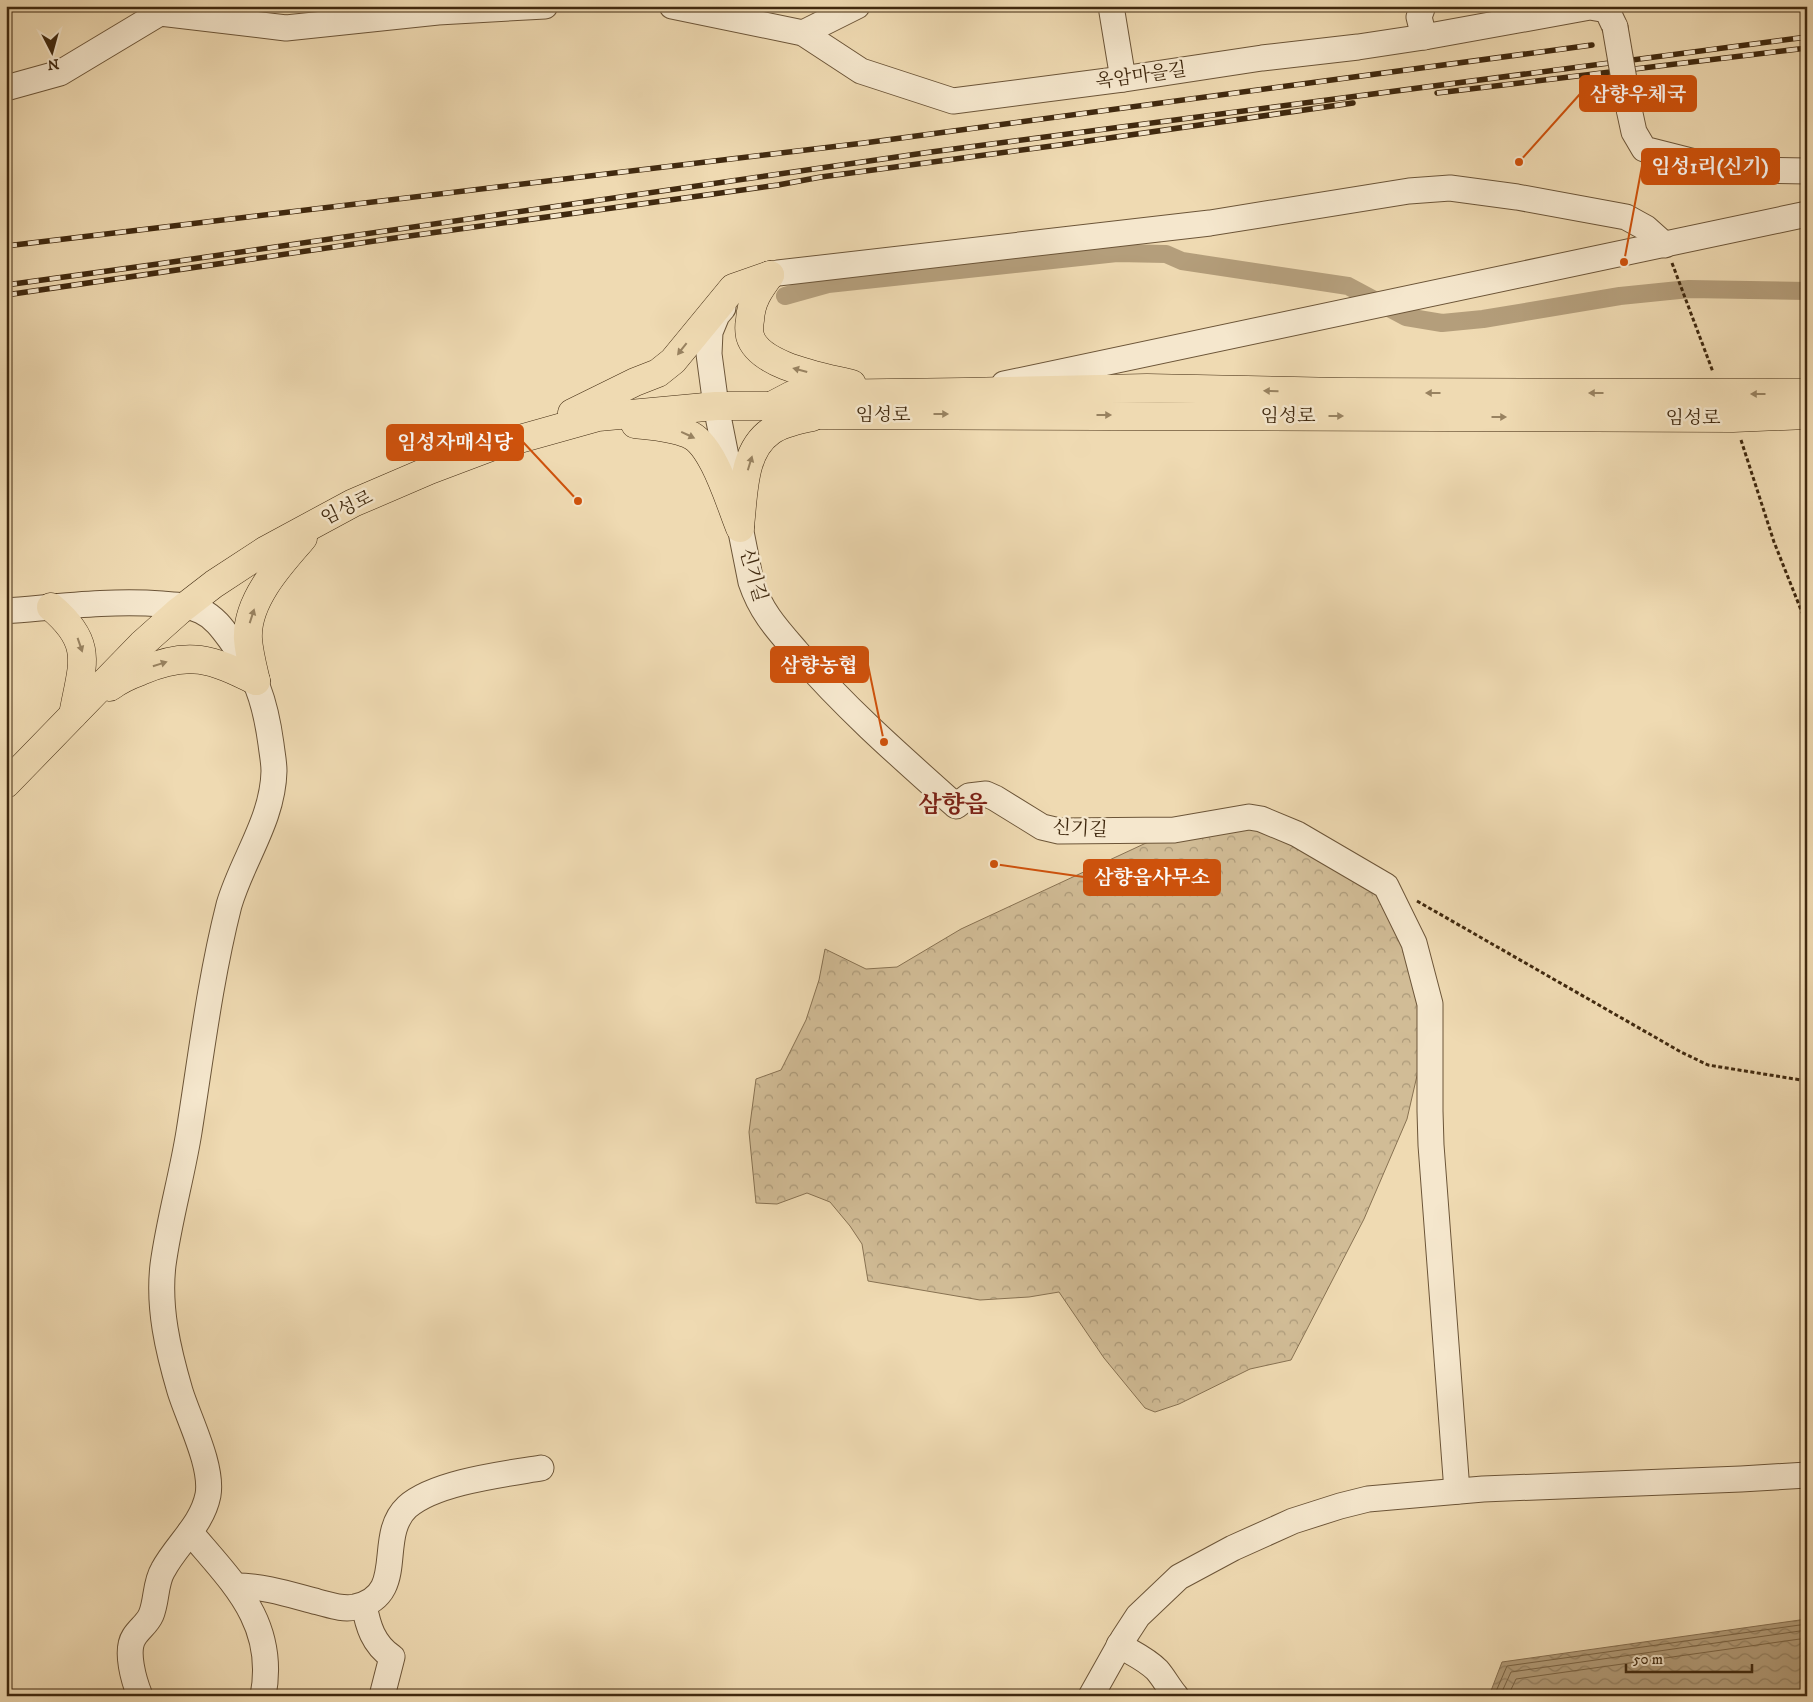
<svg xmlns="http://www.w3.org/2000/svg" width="1813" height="1702" font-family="'IM FELL DW Pica','Noto Serif KR',serif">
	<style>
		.forest { fill: url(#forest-crowns); stroke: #887252 }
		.water { fill: url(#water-waves); stroke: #866f50 }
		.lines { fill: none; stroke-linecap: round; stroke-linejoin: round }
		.shore { stroke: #7a6445; stroke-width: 1 }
		.canal { stroke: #b49e7b; stroke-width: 18 }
		.minor-casing { stroke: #6c5538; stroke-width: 27 }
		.major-casing { stroke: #40290f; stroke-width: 29 }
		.path { stroke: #40290f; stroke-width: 3; stroke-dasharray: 4 2.5; stroke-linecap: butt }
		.minor { stroke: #f5e7cd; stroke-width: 25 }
		.major { stroke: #efdab2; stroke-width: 28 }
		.rail-casing { stroke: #40290f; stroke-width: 5.5 }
		.rail { stroke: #f5e7cd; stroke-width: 4; stroke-dasharray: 11; stroke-linecap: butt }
		.minor-bridge-casing { stroke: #6c5538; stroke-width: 27; stroke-linecap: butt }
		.minor-bridge { stroke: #f5e7cd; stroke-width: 25 }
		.oneway { fill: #988260 }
		.labels { text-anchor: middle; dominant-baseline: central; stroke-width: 5; stroke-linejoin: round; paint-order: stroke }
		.street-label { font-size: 19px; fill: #40290f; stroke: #f5e7cd }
		.district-label { font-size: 24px; font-weight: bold; fill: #7a1f14; stroke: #f5e7cd }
		.leader { fill: none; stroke: #cf520c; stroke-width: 2 }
		.callout-dot { fill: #cf520c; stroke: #f5e7cd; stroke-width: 2 }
		.callout { fill: #cf520c; stroke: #cf520c; stroke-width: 2 }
		.callout-label { font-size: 20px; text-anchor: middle; font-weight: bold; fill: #fff }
	</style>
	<defs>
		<pattern id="forest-crowns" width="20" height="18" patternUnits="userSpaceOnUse" patternTransform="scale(1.25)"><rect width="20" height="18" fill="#d1bc96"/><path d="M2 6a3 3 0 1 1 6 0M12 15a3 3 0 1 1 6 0" fill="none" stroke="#ab9979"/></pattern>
		<pattern id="water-waves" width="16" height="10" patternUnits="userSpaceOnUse" patternTransform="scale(1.25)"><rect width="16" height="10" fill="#b49e7b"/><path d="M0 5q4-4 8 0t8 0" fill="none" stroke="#948163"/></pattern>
	</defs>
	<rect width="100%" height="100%" fill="#efdab2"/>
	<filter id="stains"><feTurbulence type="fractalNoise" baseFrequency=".004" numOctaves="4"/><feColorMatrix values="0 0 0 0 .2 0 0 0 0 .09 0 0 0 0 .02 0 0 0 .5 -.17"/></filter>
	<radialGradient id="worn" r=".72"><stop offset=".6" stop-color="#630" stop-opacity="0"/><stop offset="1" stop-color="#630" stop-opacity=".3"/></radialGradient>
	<polygon class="forest" points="1249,817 1386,886 1419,960 1419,1067 1407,1119 1364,1219 1291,1360 1250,1369 1179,1404 1155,1412 1145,1408 1104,1358 1059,1292 1029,1297 980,1300 868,1281 862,1244 850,1226 830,1202 807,1193 777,1204 756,1203 749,1132 756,1079 781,1070 806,1020 819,980 825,949 866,969 897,967 961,929 1174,830"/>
	<polygon class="water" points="1807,1619 1807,1696 1489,1696 1502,1662"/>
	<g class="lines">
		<g class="shore">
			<polyline points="1494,1696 1507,1666 1807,1624"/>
			<polyline points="1500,1696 1511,1672 1807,1630"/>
			<polyline points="1508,1696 1516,1679 1807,1638"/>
		</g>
		<polyline class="canal" points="785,296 828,284 1117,253 1166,254 1182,261 1348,286 1406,317 1442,323 1483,319 1620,296 1689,289 1807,291"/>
		<g class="minor-casing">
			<g id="minor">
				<polyline points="672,6 803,33 861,71 953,101 1123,79 1262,58 1358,47 1424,37 1590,7 1607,10 1615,27"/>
				<polyline points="1111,6 1123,79"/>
				<polyline points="1423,6 1419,17 1424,37"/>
				<polyline points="803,33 857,6"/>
				<polyline points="6,88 60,73 160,13 286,28 438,12 545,6"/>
				<polyline points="1629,109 1634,132 1644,149 1715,167 1753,170 1807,171"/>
				<polyline points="752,285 770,275 778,273 1210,223 1409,191 1450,188 1517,197 1626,217 1646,228 1665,245"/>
				<path d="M723,308l-6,7 -7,17 -1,22 7,52 35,176c10,30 26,47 46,70 48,56 104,105 159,154l13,-10 17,-2 9,4 47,29 17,4 115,-1 75,-13 12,2 36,15 89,52 28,57 16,61v107l1,34 26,346"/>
				<polyline points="1004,384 1807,214"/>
				<path d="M6,611c52,-4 104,-11 156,-7 13,1 26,1 39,7 13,6 21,17 29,28 26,36 35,61 41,105 1,9 3,18 3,27 -1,49 -32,89 -45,134 -19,75 -28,151 -40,227 -7,44 -20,88 -26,133 -5,43 5,85 17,126 9,29 33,75 28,104 -6,30 -31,49 -45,75 -8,13 -6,31 -12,45 -4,9 -12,14 -17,22 -9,14 0,44 6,59"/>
				<path d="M190,1532c43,51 87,91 73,164"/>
				<path d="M236,1586c28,0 55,9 82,16 12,3 25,8 37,5 54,-12 20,-70 52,-100 28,-25 98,-33 134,-39"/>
				<path d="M364,1605c4,21 9,39 28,52l-10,39"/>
				<path d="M1119,1645c13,8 27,14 38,25 7,8 12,18 19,26"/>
				<polyline points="1091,1696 1123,1639 1138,1616 1179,1577 1233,1548 1293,1521 1340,1506 1368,1499 1483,1489 1741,1479 1807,1475"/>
			</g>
		</g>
		<g class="major-casing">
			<g id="major">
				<path d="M770,275c-11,15 -19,26 -20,45 -1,5 -1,11 0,16 9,31 75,41 102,48"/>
				<polyline points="771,406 792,395 813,394 964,392 1147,388 1343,392 1807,393"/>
				<polyline points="572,413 635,382 658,373 673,361 733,288 770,275"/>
				<path d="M635,424c17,2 37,3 53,10 25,9 42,70 52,94"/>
				<path d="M740,526c4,-32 2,-75 31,-95 11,-8 28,-11 41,-14"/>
				<path d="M51,607c44,37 31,58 22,108"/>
				<path d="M256,681c-3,-13 -7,-28 -8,-42 -2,-38 32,-75 55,-101"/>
				<path d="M110,687c10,-8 20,-12 31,-16 48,-21 71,-12 115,10"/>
				<polyline points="6,784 142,644 179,611 214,584 266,550 353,503 430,470 491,447 598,417 716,406 771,406 795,414 821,415 1733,418 1807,415"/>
			</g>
		</g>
		<g class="path">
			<polyline points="1672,263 1713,372"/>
			<polyline points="1741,440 1774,542 1807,625"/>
			<polyline points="1417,901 1681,1052 1708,1065 1807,1081"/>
		</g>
		<use href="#minor" class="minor"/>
		<use href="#major" class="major"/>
		<g class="rail-casing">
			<g id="rail">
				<polyline points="1437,93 1807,48"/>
				<polyline points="6,246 864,143 1592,45"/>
				<polyline points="6,285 158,264 931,152 1807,37"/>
				<polyline points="6,295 395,238 778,185 821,177 1067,144 1353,103"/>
			</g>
		</g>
		<use href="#rail" class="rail"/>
		<g class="minor-bridge-casing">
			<polyline id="minor-bridge" points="1615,27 1629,109"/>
		</g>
		<use href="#minor-bridge" class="minor-bridge"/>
	</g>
	<defs><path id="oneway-solid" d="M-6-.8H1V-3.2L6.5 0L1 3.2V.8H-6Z" transform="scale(1.25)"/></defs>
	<g class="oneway">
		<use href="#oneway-solid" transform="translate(682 349) rotate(128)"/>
		<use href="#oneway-solid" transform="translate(800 370) rotate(-165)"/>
		<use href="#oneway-solid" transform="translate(1271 391) rotate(-179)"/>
		<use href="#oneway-solid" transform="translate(1433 393) rotate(-180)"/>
		<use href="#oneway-solid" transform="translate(1596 393) rotate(-180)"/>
		<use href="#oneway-solid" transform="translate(1758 394) rotate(-180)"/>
		<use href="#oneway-solid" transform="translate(941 414)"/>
		<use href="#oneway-solid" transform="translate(1104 415)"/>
		<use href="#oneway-solid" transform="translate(1336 416)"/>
		<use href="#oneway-solid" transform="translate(1499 417)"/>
		<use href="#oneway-solid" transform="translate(688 435) rotate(25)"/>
		<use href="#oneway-solid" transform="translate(750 463) rotate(-73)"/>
		<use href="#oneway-solid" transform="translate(252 616) rotate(-72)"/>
		<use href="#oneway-solid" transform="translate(80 645) rotate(71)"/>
		<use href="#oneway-solid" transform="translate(160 664) rotate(-18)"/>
	</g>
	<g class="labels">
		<g class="street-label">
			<text transform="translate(1141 76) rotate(-8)">옥암마을길</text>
			<text x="883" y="415">임성로</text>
			<text x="1288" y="416">임성로</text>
			<text x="1693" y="418">임성로</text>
			<text transform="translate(347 508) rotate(-26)">임성로</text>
			<text transform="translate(753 575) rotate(74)">신기길</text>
			<text transform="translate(1080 829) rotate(3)">신기길</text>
		</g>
		<g class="district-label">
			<text x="953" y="805">삼향읍</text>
		</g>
	</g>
	<path class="leader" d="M1519 162L1580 94M1624 262L1642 166M578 501L523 442M884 742L868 665M994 864L1084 877"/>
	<g class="callout-dot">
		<circle cx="1519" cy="162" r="5"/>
		<circle cx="1624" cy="262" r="5"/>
		<circle cx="578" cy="501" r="5"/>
		<circle cx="884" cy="742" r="5"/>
		<circle cx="994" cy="864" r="5"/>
	</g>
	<g class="callout">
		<rect x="1580" y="76" width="116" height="35" rx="5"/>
		<rect x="1642" y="149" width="137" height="35" rx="5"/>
		<rect x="387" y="425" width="136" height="35" rx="5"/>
		<rect x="771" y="647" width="97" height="35" rx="5"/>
		<rect x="1084" y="860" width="136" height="35" rx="5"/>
	</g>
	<g class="callout-label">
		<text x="1638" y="101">삼향우체국</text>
		<text x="1710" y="173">임성1리(신기)</text>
		<text x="455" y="449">임성자매식당</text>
		<text x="819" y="672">삼향농협</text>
		<text x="1152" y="884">삼향읍사무소</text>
	</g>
	<rect width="1813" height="1702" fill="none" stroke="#efdab2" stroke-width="25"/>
	<rect x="8" y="8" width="1798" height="1687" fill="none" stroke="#40290f" stroke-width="2.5"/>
	<rect x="12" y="12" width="1788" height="1677" fill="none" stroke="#40290f"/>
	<g transform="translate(52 52) rotate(174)" stroke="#f5e7cd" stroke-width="4" paint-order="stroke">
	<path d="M0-4L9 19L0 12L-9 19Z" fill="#40290f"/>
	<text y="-8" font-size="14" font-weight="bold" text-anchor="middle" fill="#40290f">N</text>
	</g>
	<path d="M1626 1664v8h126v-8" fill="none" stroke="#40290f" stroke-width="2.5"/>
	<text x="1633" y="1664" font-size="15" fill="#40290f" stroke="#f5e7cd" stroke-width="4" paint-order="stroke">50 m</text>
	<rect width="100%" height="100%" filter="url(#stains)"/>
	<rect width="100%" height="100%" fill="url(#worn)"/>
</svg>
